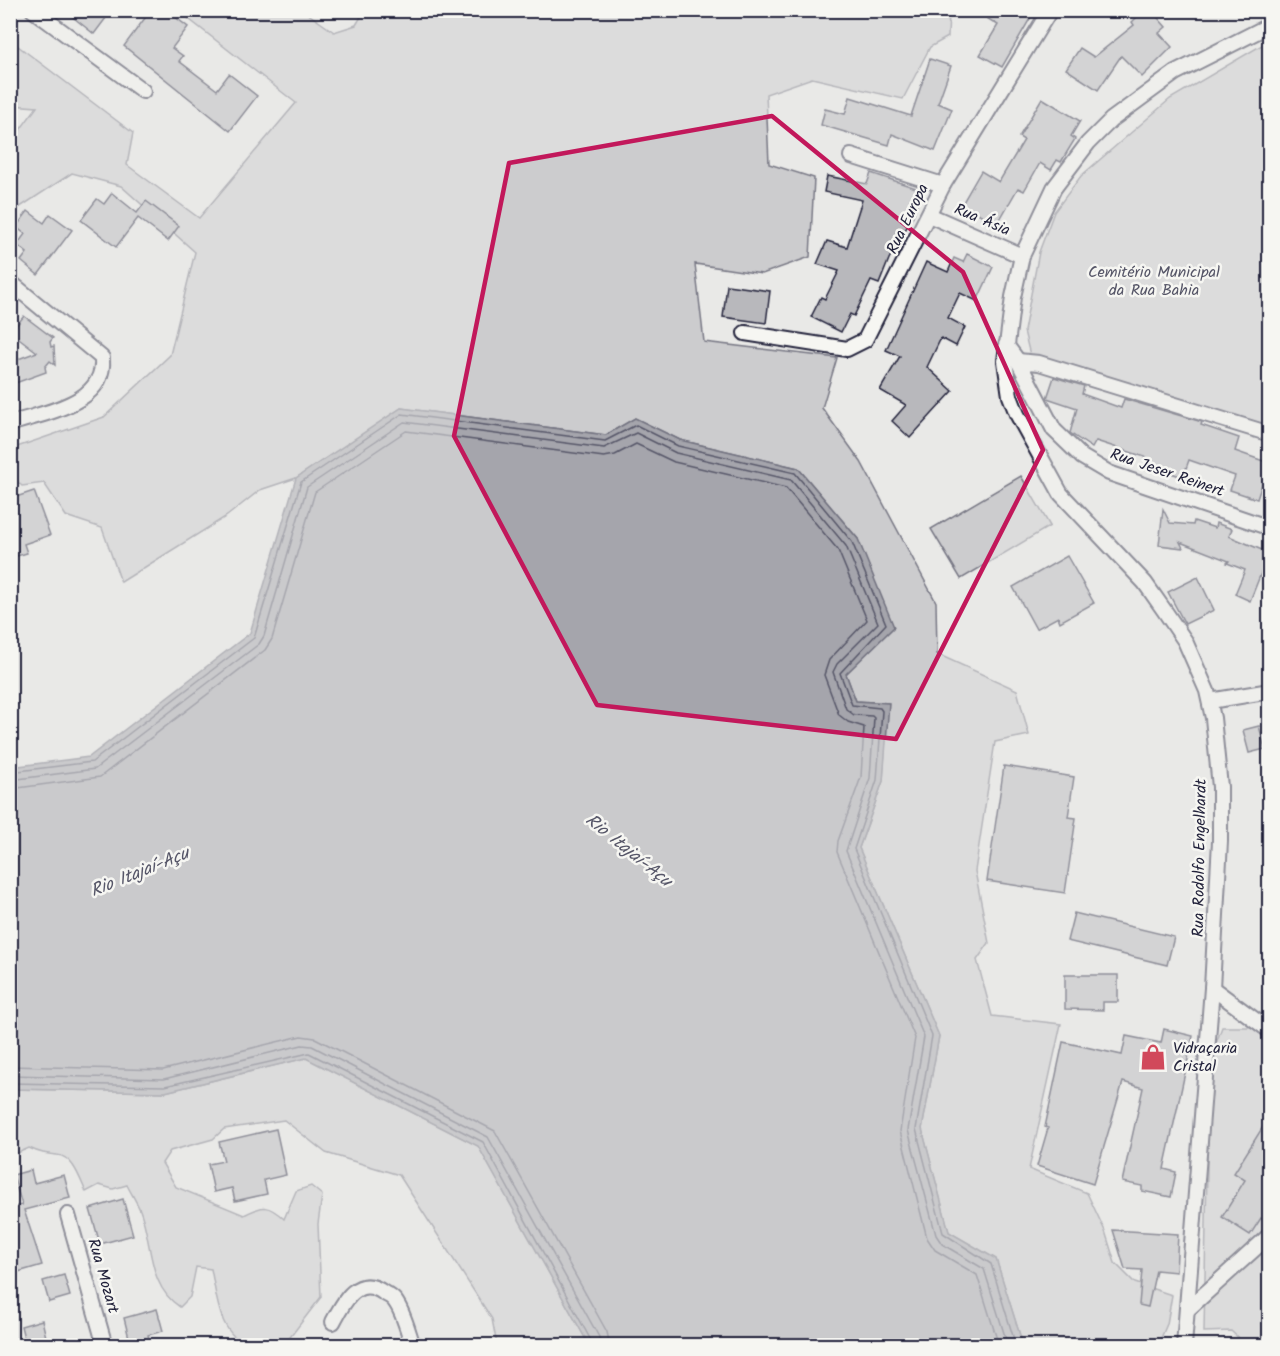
<svg xmlns="http://www.w3.org/2000/svg" width="1280" height="1356" font-family="Kalam,sans-serif">
	<style>
		.green { fill: #ccccce; stroke: #777784; stroke-width: 1.5 }
		.water { fill: #a5a5ac; stroke: #71717f; stroke-width: 1.5 }
		.lines { fill: none; stroke-linecap: round; stroke-linejoin: round }
		.shore { stroke: #565668; stroke-width: 1.5 }
		.building { fill: #b8b8bc; stroke: #22223b; stroke-width: 1.5 }
		.street-casing { stroke: #22223b; stroke-width: 18 }
		.street { stroke: #f6f6f2; stroke-width: 14 }
		.marked { fill: none; stroke: #c2185b; stroke-width: 4.5; stroke-linejoin: round }
		.labels { text-anchor: middle; dominant-baseline: central; stroke-width: 5; stroke-linejoin: round; paint-order: stroke }
		.street-label { font-size: 16px; fill: #22223b; stroke: #f6f6f2 }
		.park-label { font-size: 16px; fill: #555567; stroke: #f6f6f2 }
		.poi-label { font-size: 16px; fill: #22223b; stroke: #f6f6f2; text-anchor: start }
		.water-label { font-size: 18px; font-style: italic; fill: #565668; stroke: #f6f6f2 }
	</style>
	<rect width="100%" height="100%" fill="#e9e9e7"/>
	<filter id="ink" filterUnits="userSpaceOnUse"><feTurbulence type="fractalNoise" baseFrequency=".0167" numOctaves="2"/><feDisplacementMap in="SourceGraphic" scale="12" xChannelSelector="R" yChannelSelector="G"/><feConvolveMatrix kernelMatrix="1 2 1 2 8 2 1 2 1" color-interpolation-filters="sRGB"/></filter>
	<g filter="url(#ink)">
		<g class="green">
			<polygon points="365,10 949,11 948,37 930,47 903,99 812,78 766,94 769,164 814,178 810,257 762,274 695,264 704,342 837,358 822,408 861,462 936,602 937,654 1017,690 1029,735 995,742 975,871 989,943 977,960 992,1016 1061,1024 1029,1169 1087,1193 1105,1231 1115,1263 1135,1283 1172,1295 1167,1324 1158,1345 1023,1345 996,1259 949,1232 922,1129 939,1036 859,848 883,781 888,703 856,701 846,674 858,539 798,468 680,440 635,418 606,435 401,408 296,478 260,490 227,516 121,582 102,528 66,516 44,483 22,486 11,476 11,449 104,417 170,355 195,252 121,186 72,173 11,213 11,142 37,107 11,105 10,40 133,133 127,165 199,218 296,103 185,16 188,11 304,11 334,32 356,25"/>
			<polygon points="1267,42 1269,42 1269,438 1033,367 1024,331 1039,252 1054,212 1081,176 1170,99"/>
			<polygon points="1021,476 1050,526 961,579 931,529"/>
			<polygon points="1269,1016 1269,1345 1246,1345 1231,1331 1204,1332 1208,1115 1215,1046 1222,1027 1250,1027 1260,1030"/>
			<path d="M306,1058l172,88 111,199h-92l-5,-26 -93,-144 -73,-22 -42,-33 -60,9 -11,10 -43,12 -8,12 14,24 68,28c19,-10 24,-11 40,4l12,-28 15,-5 11,9 -4,29 3,73 -37,48c-10,0 -24,3 -34,0 -32,-8 -33,-49 -39,-76l-15,-2 -6,30 -10,10c-33,-21 -27,-64 -40,-97 -4,-9 -9,-17 -13,-25l-14,4 -14,-4 -13,7c-6,-13 -13,-36 -29,-37 -11,-1 -17,-2 -28,-7l-14,6 -4,6v-71l154,3z"/>
		</g>
		<polygon class="water" points="401,408 606,435 635,418 680,440 798,468 858,539 894,627 846,674 856,701 889,703 883,781 859,848 939,1036 922,1129 949,1232 996,1259 1023,1345 589,1345 478,1146 306,1058 165,1092 11,1089 11,767 89,757 250,633 296,478"/>
		<g class="lines">
			<g class="shore">
				<polyline points="10,772 92,762 254,638 301,482 402,414 605,441 636,425 678,446 795,473 852,542 886,624 840,673 852,705 880,708 882,711 877,780 854,849 932,1036 916,1129 943,1233 991,1264 1016,1346"/>
				<polyline points="10,780 95,769 259,644 264,636 307,487 404,422 604,448 636,433 676,453 791,480 846,546 878,623 837,664 833,672 846,709 854,715 872,716 874,718 870,778 846,851 924,1037 908,1130 936,1235 942,1244 984,1269 1008,1346"/>
				<polyline points="10,789 100,777 265,650 272,639 315,492 406,431 604,457 615,455 636,444 674,462 786,488 838,550 867,620 829,660 824,675 839,715 848,722 864,727 861,777 838,841 837,852 915,1038 900,1131 927,1238 935,1250 977,1275 999,1346"/>
				<polyline points="10,1066 163,1070 301,1036 315,1038 495,1131 607,1332 610,1346"/>
				<polyline points="10,1075 164,1079 302,1045 312,1046 488,1137 599,1337 601,1346"/>
				<polyline points="10,1083 165,1086 309,1053 483,1142 594,1346"/>
			</g>
		</g>
		<g class="building">
			<polygon points="64,10 112,10 94,34"/>
			<polygon points="151,10 166,10 188,27 172,48 183,56 179,61 217,90 229,74 257,96 230,131 124,46"/>
			<polygon points="974,10 1035,10 1002,67 980,55 998,25"/>
			<polygon points="1144,10 1151,10 1166,27 1159,33 1172,47 1142,77 1121,56 1098,90 1066,69 1080,48 1094,57 1134,25 1132,22"/>
			<polygon points="930,59 951,66 938,103 952,109 935,151 892,134 889,145 821,125 825,109 845,114 850,97 911,116"/>
			<polygon points="1042,98 1080,121 1071,136 1075,139 1061,162 1057,160 1051,170 1040,163 1024,191 1018,188 995,228 981,219 983,216 962,204 981,171 999,182 1024,140 1019,137"/>
			<polygon points="871,173 922,190 913,216 889,259 879,284 871,281 854,316 850,314 841,332 811,317 821,297 825,299 839,271 817,264 827,241 847,247 862,200 824,192 827,176 867,184"/>
			<polygon points="112,193 137,213 146,201 179,226 168,241 138,218 116,247 81,220 97,199 104,204"/>
			<polygon points="28,211 44,223 50,214 72,230 38,275 21,261 27,253 17,245 25,234 16,227"/>
			<polygon points="967,254 993,267 977,301 960,293 948,318 965,327 956,346 941,338 927,367 953,391 910,438 892,421 906,405 880,390 900,356 886,350 926,262 948,272 954,258 963,262"/>
			<polygon points="727,285 770,291 766,323 723,317"/>
			<polygon points="24,316 53,338 50,342 51,347 54,346 55,365 50,361 45,367 46,372 10,385 10,362 37,352 11,332"/>
			<polygon points="1054,377 1084,386 1082,394 1121,408 1124,399 1202,422 1201,425 1239,438 1235,451 1269,463 1257,499 1230,490 1235,476 1189,460 1183,477 1149,466 1151,459 1096,441 1092,448 1070,433 1077,408 1047,398"/>
			<polygon points="34,491 50,535 24,544 27,553 10,558 10,499"/>
			<polygon points="1163,509 1170,523 1193,525 1194,521 1215,528 1216,523 1232,529 1229,536 1269,553 1250,601 1235,594 1245,570 1227,563 1229,561 1180,542 1183,548 1159,545"/>
			<polygon points="1067,556 1094,603 1060,622 1058,617 1036,629 1013,587"/>
			<polygon points="1198,577 1214,610 1185,624 1168,592"/>
			<polygon points="1259,726 1265,749 1249,753 1243,730"/>
			<polygon points="1004,766 1074,777 1068,817 1076,818 1065,893 987,881"/>
			<polygon points="1074,913 1174,937 1167,965 1067,941"/>
			<polygon points="1065,975 1118,975 1118,1002 1103,1002 1103,1010 1065,1009"/>
			<polygon points="1164,1029 1193,1036 1164,1169 1176,1172 1171,1197 1142,1191 1142,1186 1122,1182 1143,1088 1123,1082 1093,1184 1037,1166 1048,1128 1045,1127 1063,1042 1122,1055 1126,1036 1161,1043"/>
			<polygon points="1269,1117 1269,1213 1264,1221 1261,1218 1250,1235 1222,1217 1245,1180 1234,1173"/>
			<polygon points="276,1129 286,1175 264,1180 267,1194 235,1201 232,1188 214,1192 208,1164 224,1161 219,1142"/>
			<polygon points="31,1170 34,1183 64,1175 70,1198 24,1210 42,1265 18,1272 10,1244 10,1208 22,1205 13,1175"/>
			<polygon points="123,1199 133,1235 100,1244 90,1209"/>
			<polygon points="1113,1230 1178,1234 1176,1272 1156,1270 1148,1307 1139,1305 1142,1270 1125,1269"/>
			<polygon points="64,1275 70,1296 49,1302 43,1281"/>
			<polygon points="157,1309 163,1331 148,1335 150,1343 131,1346 124,1318"/>
			<polygon points="42,1320 48,1346 26,1346 21,1326"/>
		</g>
		<g class="lines">
			<g class="street-casing">
				<g id="street">
					<polyline points="33,10 143,91"/>
					<polyline points="851,156 943,185"/>
					<polyline points="929,215 1022,256"/>
					<path d="M10,282l92,76c4,46 -57,54 -92,66"/>
					<polyline points="745,333 847,349 865,340 943,185 1050,10"/>
					<polyline points="1006,345 1018,361 1054,430 1082,457 1109,473 1270,528"/>
					<polyline points="1018,361 1039,363 1270,434"/>
					<polyline points="1210,701 1270,691"/>
					<polyline points="1212,988 1270,1031"/>
					<polyline points="68,1215 105,1346"/>
					<polyline points="1187,1310 1270,1235"/>
					<path d="M333,1322c11,-21 25,-48 51,-29 4,2 9,5 11,8 9,12 13,31 18,45"/>
					<polyline points="1184,1346 1212,988 1220,841 1220,787 1213,718 1207,691 1185,641 1164,610 1145,583 1061,494 1017,414 1010,396 1005,361 1013,297 1022,256 1054,188 1088,143 1111,120 1175,73 1270,25"/>
				</g>
			</g>
			<use href="#street" class="street"/>
		</g>
	</g>
	<path d="M0 0H1280V1356H0ZM772,116l191,156 80,178 -147,289 -299,-34 -143,-269 55,-273z" fill="#e9e9e7" fill-opacity=".55" fill-rule="evenodd"/>
	<path class="marked" d="M772,116l191,156 80,178 -147,289 -299,-34 -143,-269 55,-273z"/>
	<defs>
		<g id="shop-bare" transform="scale(2.07)"><path d="M-5-2.5h2.3a2.7 3.5 0 0 1 5.4 0H5L5.5 6h-11ZM-1.5-2.5h3a1.5 2.3 0 0 0-3 0Z" fill="#d1495b" stroke="#f6f6f2" stroke-width="2.5" paint-order="stroke"/></g>
	</defs>
	<g fill-rule="evenodd">
		<use href="#shop-bare" x="1153" y="1057"/>
	</g>
	<g class="labels">
		<g class="street-label">
			<text transform="translate(908 219) rotate(-64)">Rua Europa</text>
			<text transform="translate(982 220) rotate(23)">Rua Ásia</text>
			<text transform="translate(1167 473) rotate(19)">Rua Jeser Reinert</text>
			<text transform="translate(1200 858) rotate(-89)">Rua Rodolfo Engelhardt</text>
			<text transform="translate(103 1276) rotate(74)">Rua Mozart</text>
		</g>
		<g class="park-label">
			<text x="1154" y="272">Cemitério Municipal<tspan x="1154" dy="18">da Rua Bahia</tspan></text>
		</g>
		<g class="poi-label">
			<text x="1173" y="1048">Vidraçaria<tspan x="1173" dy="18">Cristal</tspan></text>
		</g>
		<g class="water-label">
			<text transform="translate(628 851) rotate(39)">Rio Itajaí-Açu</text>
			<text transform="translate(140 873) rotate(-22)">Rio Itajaí-Açu</text>
		</g>
	</g>
	<rect width="1280" height="1356" fill="none" stroke="#f6f6f2" stroke-width="36"/>
	<rect x="18" y="18" width="1244" height="1320" fill="none" stroke="#22223b" stroke-width="2" filter="url(#ink)"/>
</svg>
